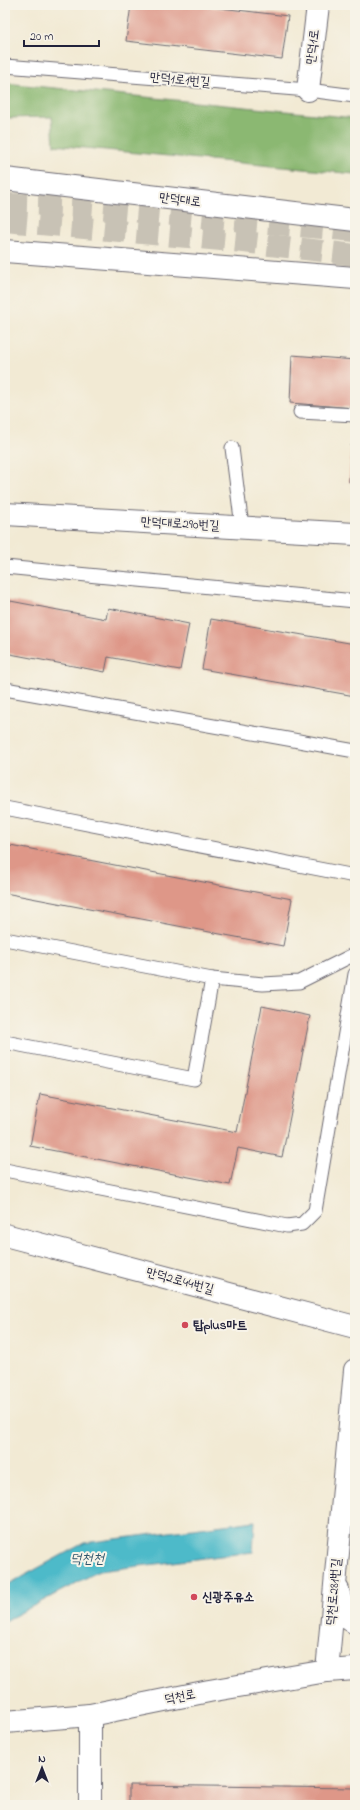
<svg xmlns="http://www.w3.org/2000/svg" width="360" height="1810" font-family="'Indie Flower','Poor Story',sans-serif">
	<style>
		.forest { fill: #8bb872; stroke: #566d56 }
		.water { fill: #4ebac9; stroke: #386e82 }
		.building { fill: #de9788 }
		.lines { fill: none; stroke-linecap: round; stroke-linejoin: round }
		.highway-tunnel { stroke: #c8c2b5; stroke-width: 22; stroke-dasharray: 22 11; stroke-linecap: butt }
		.lane-casing { stroke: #6b6871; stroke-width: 15 }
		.street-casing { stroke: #6b6871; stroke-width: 24 }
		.secondary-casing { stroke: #6b6871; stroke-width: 24 }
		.primary-casing { stroke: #6b6871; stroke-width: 24 }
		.lane { stroke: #fff; stroke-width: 13 }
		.street { stroke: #fff; stroke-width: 22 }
		.secondary { stroke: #fff; stroke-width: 22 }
		.primary { stroke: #fff; stroke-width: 22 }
		.poi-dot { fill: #d1495b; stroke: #f7f3e8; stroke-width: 1.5 }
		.labels { text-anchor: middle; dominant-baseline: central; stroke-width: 4; stroke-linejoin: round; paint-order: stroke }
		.street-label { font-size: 13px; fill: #22223b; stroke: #f7f3e8 }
		.poi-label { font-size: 13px; font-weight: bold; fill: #22223b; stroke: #f7f3e8; text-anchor: start }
		.water-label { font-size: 14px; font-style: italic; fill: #31576d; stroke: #f7f3e8 }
	</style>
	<rect width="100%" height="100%" fill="#f7f3e8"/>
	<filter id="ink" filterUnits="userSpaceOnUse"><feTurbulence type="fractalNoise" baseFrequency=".025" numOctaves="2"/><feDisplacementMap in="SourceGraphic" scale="8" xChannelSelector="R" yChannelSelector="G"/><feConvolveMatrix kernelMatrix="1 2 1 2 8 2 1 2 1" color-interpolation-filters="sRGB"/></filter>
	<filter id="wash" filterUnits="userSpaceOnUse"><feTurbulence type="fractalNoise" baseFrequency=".012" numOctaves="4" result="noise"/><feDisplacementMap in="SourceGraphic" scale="16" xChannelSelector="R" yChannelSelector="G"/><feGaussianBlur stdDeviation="0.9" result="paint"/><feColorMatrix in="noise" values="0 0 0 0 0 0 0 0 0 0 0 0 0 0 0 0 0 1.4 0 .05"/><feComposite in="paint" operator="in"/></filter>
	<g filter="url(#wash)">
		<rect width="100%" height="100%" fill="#f2ead4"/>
		<polygon class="forest" points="5,83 355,118 355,174 54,145 52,117 5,118"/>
		<polygon class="water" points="255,1521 253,1552 99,1571 5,1621 5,1586 84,1543"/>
		<g id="blocks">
			<g class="building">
				<polygon points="131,5 195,5 288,16 282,59 126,41"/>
				<polygon points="292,355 355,360 355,408 290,403"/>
				<polygon points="351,445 355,446 355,482 349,482"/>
				<polygon points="5,600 106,619 108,608 189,624 180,670 108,657 105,672 5,653"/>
				<polygon points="211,619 355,644 355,696 202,669"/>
				<polygon points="5,844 292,899 283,946 5,893"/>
				<polygon points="262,1006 310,1016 282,1157 238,1148 230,1185 30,1146 40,1094 237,1132"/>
				<polygon points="129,1785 355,1788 355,1805 129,1805"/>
			</g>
		</g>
	</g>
	<g filter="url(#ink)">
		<use href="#blocks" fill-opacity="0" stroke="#6b6871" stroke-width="1"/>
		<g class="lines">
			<g class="highway-tunnel">
				<polyline points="5,204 74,206 355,231"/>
				<polyline points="5,221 244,242 355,255"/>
			</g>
			<g class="lane-casing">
				<g id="lane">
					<polyline points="5,66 308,90 355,96"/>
					<polyline points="300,412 355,415"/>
					<polyline points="232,448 242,527"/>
					<polyline points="5,567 355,601"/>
					<polyline points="5,689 355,751"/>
					<polyline points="5,808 355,876"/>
					<polyline points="5,939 212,979 263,984 299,982 355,954"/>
					<polyline points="5,1042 194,1079 212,979"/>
					<polyline points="5,1170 287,1226 302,1224 315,1211 355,974"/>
				</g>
			</g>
			<g class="street-casing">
				<g id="street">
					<polyline points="308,90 318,5"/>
					<polyline points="5,514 355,534"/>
					<polyline points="5,1235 355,1327"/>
					<polyline points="90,1715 90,1805"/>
				</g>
			</g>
			<g class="secondary-casing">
				<g id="secondary">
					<polyline points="338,1590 344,1616 355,1623"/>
					<polyline points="327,1671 355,1370"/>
					<polyline points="5,1722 90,1715 209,1691 327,1671 355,1669"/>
				</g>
			</g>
			<g class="primary-casing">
				<g id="primary">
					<polyline points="5,179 355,220"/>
					<polyline points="5,251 355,278"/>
				</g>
			</g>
			<use href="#lane" class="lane"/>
			<use href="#street" class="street"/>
			<use href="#secondary" class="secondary"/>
			<use href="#primary" class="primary"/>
		</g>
	</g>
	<g class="poi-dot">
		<circle cx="185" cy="1325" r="4"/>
		<circle cx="194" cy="1597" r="4"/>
	</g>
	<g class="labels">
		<g class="street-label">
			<text transform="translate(313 47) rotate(-83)">만덕1로</text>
			<text transform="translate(180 80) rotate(5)">만덕1로1번길</text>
			<text transform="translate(180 200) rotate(7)">만덕대로</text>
			<text transform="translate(180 524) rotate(3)">만덕대로290번길</text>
			<text transform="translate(180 1281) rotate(15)">만덕2로44번길</text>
			<text transform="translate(334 1592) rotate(-85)">덕천로281번길</text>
			<text transform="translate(180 1697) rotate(-11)">덕천로</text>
		</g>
		<g class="poi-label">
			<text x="193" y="1325">탑plus마트</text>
			<text x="202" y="1597">신광주유소</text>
		</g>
		<g class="water-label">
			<text x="87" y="1559">덕천천</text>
		</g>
	</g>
	<rect width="360" height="1810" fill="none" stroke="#f7f3e8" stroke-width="20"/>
	<g transform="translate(42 1768)" stroke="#f7f3e8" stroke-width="3" paint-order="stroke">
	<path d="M0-3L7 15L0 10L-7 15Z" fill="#22223b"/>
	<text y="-6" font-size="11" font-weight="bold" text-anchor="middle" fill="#22223b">N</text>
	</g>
	<path d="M24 40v6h75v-6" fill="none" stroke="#22223b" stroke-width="2"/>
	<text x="30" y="40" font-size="12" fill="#22223b" stroke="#f7f3e8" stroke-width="3" paint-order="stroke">20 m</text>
</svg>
